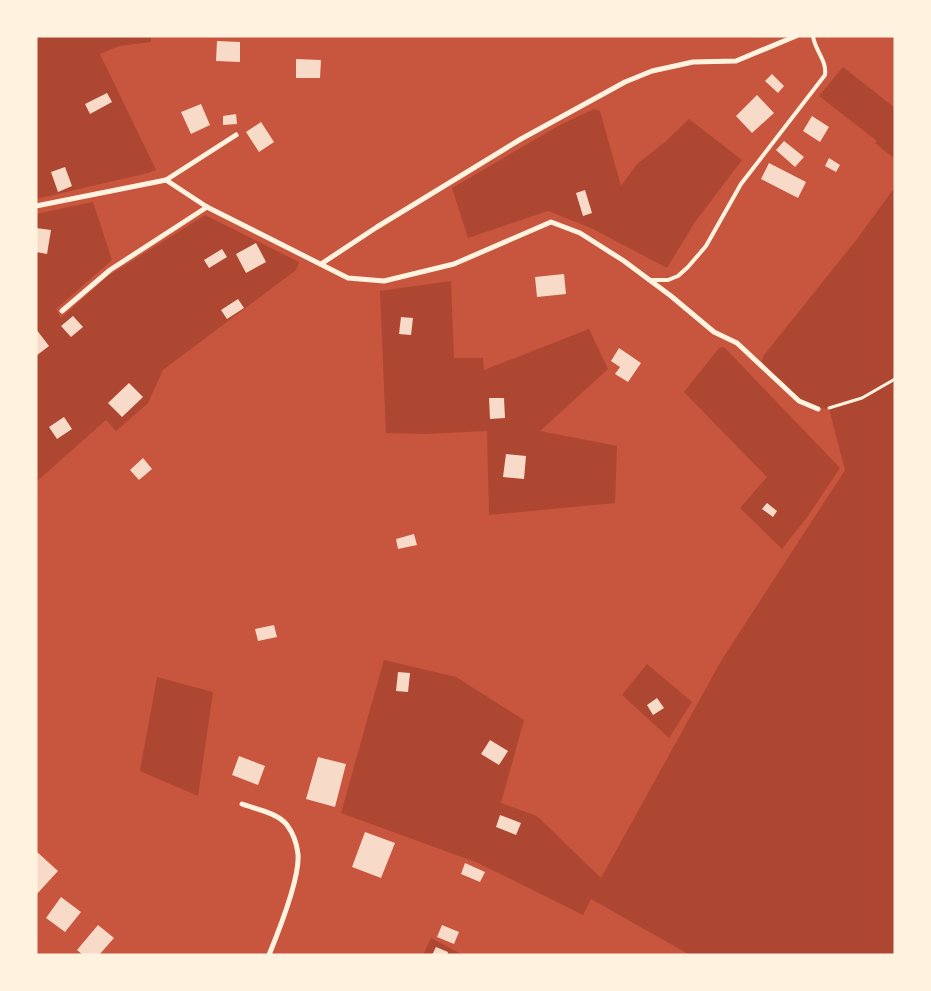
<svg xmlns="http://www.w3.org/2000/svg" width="931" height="991" font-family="'Exo 2',sans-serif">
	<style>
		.green { fill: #ae4732 }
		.building { fill: #f7dbc8 }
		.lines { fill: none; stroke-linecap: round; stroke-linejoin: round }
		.path { stroke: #fff3e0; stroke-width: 3 }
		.service { stroke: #fff3e0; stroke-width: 4 }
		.minor { stroke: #fff3e0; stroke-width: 5 }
	</style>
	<rect width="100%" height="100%" fill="#c8553d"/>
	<g class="green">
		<polygon points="36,36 151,36 151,42 119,46 100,54 156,170 148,173 36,199"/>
		<polygon points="843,67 895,108 895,159 875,143 877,141 819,96"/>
		<polygon points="594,109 600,111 621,186 637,164 665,142 689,119 742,160 695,222 667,268 591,228 548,211 468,238 452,188 560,125"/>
		<path d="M895,187v768h-205l-99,-56 -8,16 -105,-52 -137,-50 43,-153 72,17 68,43 -23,83 36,13 64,62 120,-217 124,-191 -16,-61c-31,-1 -48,-25 -69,-44l4,-10 93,-116z"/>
		<polygon points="93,202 112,260 56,309 61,318 108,276 205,215 299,262 296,270 163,370 148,403 116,431 106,420 36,482 36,214"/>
		<polygon points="451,281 454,358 483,358 484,370 589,329 608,369 540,431 617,446 615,503 489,515 487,431 425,434 386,433 380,291"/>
		<polygon points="724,347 840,468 808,516 782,549 740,508 767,477 684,392 719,348"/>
		<polygon points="647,664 692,702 669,738 622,695"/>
		<polygon points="157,677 213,692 198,796 140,771"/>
		<polygon points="431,938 463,955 423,955"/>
	</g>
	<g class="building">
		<polygon points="217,41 240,42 240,62 216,61"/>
		<polygon points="296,59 321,60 320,78 296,78"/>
		<polygon points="772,74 784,86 778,93 765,81"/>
		<polygon points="107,93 112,102 90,114 85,104"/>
		<polygon points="757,95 774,113 752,133 736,116"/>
		<polygon points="201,104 210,125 191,134 181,112"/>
		<polygon points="236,114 237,124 223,125 223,116"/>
		<polygon points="812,116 829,127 820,142 803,131"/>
		<polygon points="261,122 274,142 259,152 246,132"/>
		<polygon points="784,141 804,157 795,167 776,150"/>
		<polygon points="829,158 840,165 836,172 825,166"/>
		<polygon points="769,163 806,182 798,198 761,179"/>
		<polygon points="65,167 72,186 58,192 51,172"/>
		<polygon points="585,190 592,213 583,216 576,193"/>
		<polygon points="36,228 51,230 47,254 36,252"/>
		<polygon points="256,243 266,262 246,273 236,254"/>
		<polygon points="222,249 227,257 209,268 204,260"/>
		<polygon points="564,274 566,294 537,297 535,277"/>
		<polygon points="238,299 244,308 227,319 221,310"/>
		<polygon points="73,316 83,327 71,337 61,326"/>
		<polygon points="401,317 413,318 411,335 399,334"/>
		<polygon points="36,329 49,346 36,356"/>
		<polygon points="619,348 641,363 628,382 615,374 620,367 611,361"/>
		<polygon points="129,383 143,397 122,417 108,403"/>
		<polygon points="489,398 504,398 505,418 490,419"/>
		<polygon points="64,417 72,429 57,439 49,427"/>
		<polygon points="506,454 526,456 524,479 503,477"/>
		<polygon points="143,458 152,469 139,480 130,470"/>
		<polygon points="767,503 777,511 773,517 762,509"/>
		<polygon points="414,534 417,545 398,549 396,539"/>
		<polygon points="274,625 277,637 258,641 255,629"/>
		<polygon points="398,672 410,673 408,692 396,691"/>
		<polygon points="657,698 664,708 653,715 647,705"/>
		<polygon points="490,740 508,751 499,765 481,754"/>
		<polygon points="239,756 265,766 258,785 232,775"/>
		<polygon points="318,757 346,764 335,807 306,799"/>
		<polygon points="500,815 521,823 516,835 496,827"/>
		<polygon points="365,832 395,843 381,878 352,867"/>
		<polygon points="36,851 58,871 36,895"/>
		<polygon points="465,863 485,872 480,882 461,874"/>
		<polygon points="61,897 81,912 65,932 46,918"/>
		<polygon points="98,925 114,938 99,955 83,955 77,950"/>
		<polygon points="442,925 459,932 454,944 437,937"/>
		<polygon points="436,947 448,952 447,955 432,955"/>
	</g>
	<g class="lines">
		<polyline class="path" points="829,408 862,398 895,379"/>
		<path class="service" d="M649,280h19l10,-4 10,-9 18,-21 35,-62 84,-109c2,-15 -10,-24 -12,-39"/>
		<g class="minor">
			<polyline points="166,180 207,207 348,278 384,281 454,264 551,222 580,233 624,261 671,296 714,332 737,343 799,401 818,409"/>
			<polyline points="36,206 166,180 236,135"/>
			<polyline points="321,264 377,227 521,139 625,82 652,71 693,62 736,61 796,36"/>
			<polyline points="62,311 110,270 207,207"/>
			<path d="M242,804c14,5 36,9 45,21 6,8 10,20 11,29 2,23 -20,79 -29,101"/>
		</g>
	</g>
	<rect width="931" height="991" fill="none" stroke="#fff3e0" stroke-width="75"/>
</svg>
